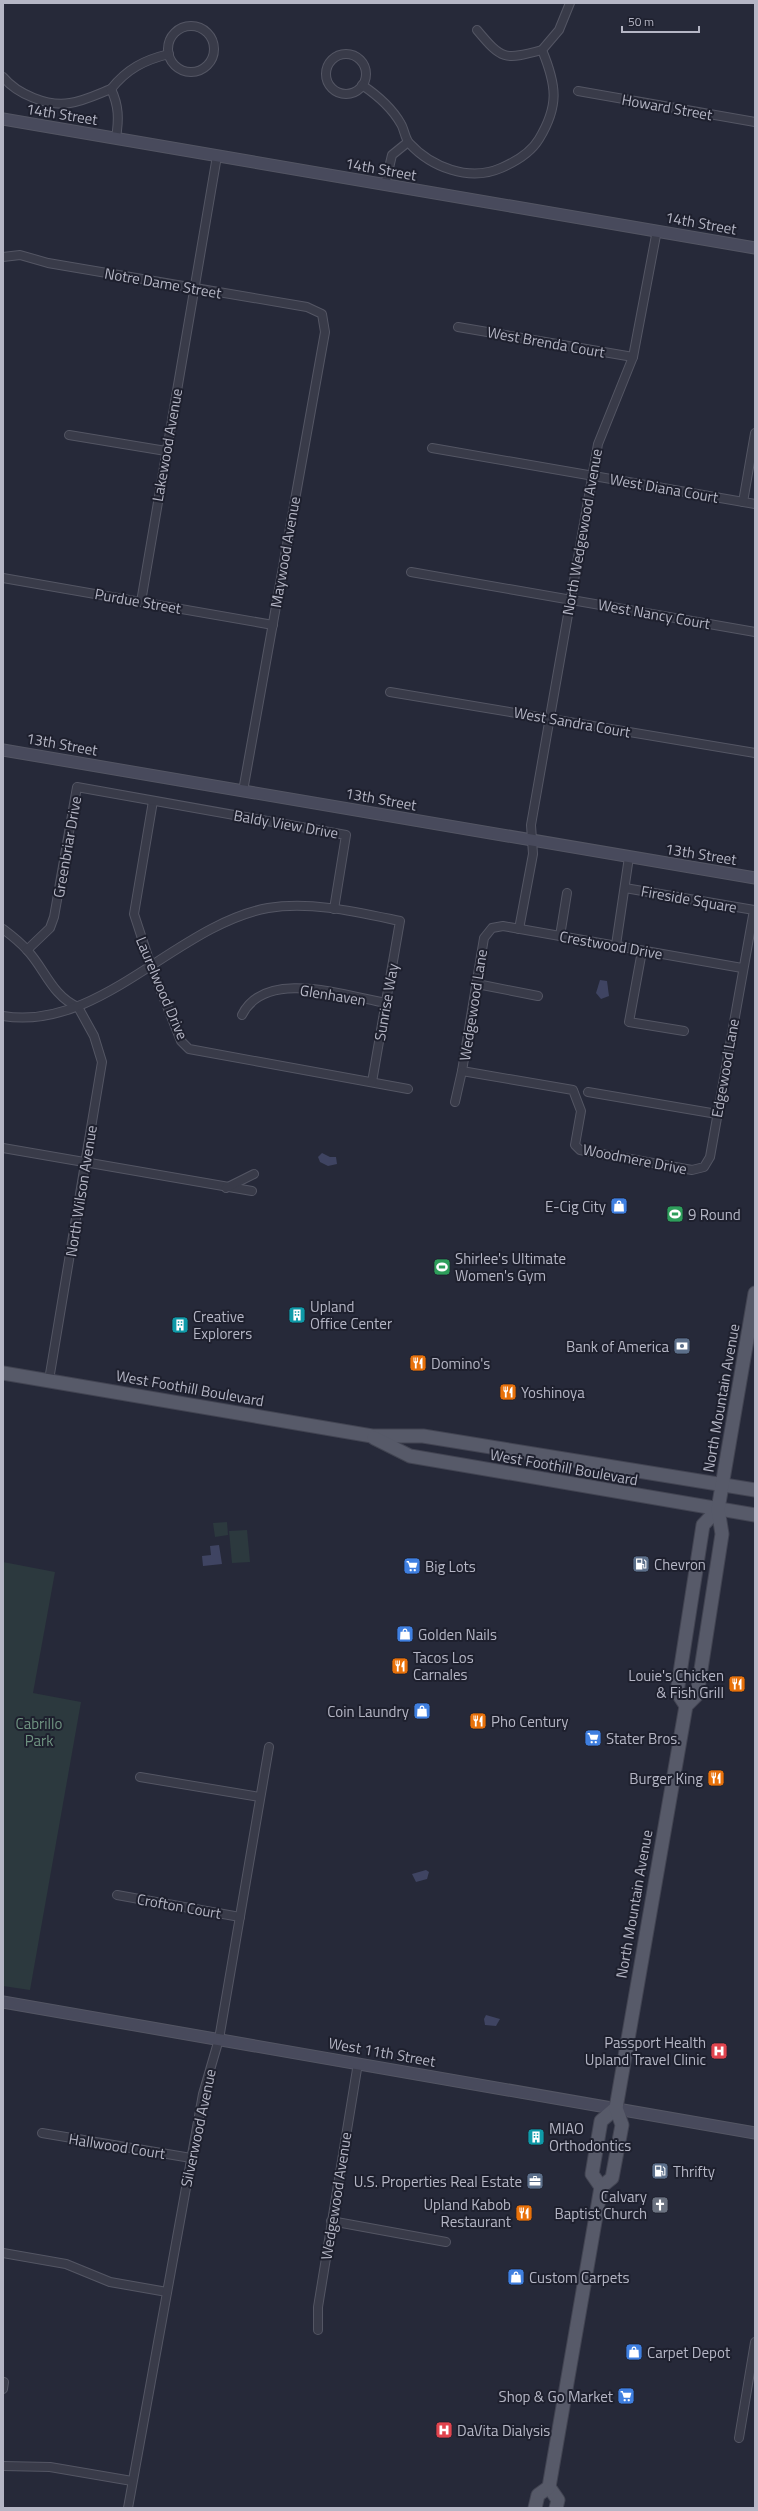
<svg xmlns="http://www.w3.org/2000/svg" width="758" height="2511" font-family="'Titillium Web',sans-serif">
	<style>
		.green { fill: #2c393e }
		.water { fill: #3f4462 }
		.lines { fill: none; stroke-linecap: round; stroke-linejoin: round }
		.street-casing { stroke: #545664; stroke-width: 10 }
		.secondary-casing { stroke: #545664; stroke-width: 13 }
		.primary-casing { stroke: #424452; stroke-width: 15 }
		.street { stroke: #393b49; stroke-width: 8 }
		.secondary { stroke: #484a5c; stroke-width: 11 }
		.primary { stroke: #575a69; stroke-width: 13 }
		.labels { text-anchor: middle; dominant-baseline: central; stroke-width: 4; stroke-linejoin: round; paint-order: stroke }
		.street-label { font-size: 15px; fill: #b5b6c5; stroke: #1e202e }
		.poi-label { font-size: 15px; fill: #b5b6c5; stroke: #1e202e; text-anchor: start }
		.park-label { font-size: 15px; fill: #6f9381; stroke: #1e202e }
	</style>
	<rect width="100%" height="100%" fill="#262939"/>
	<g class="green">
		<polygon points="227,1522 228,1535 215,1537 213,1523"/>
		<polygon points="247,1530 250,1562 232,1563 229,1531"/>
		<polygon points="3,1562 55,1572 33,1693 81,1702 30,1990 3,1986"/>
	</g>
	<g class="water">
		<polygon points="600,980 607,981 609,996 601,999 596,993"/>
		<polygon points="322,1153 330,1157 336,1157 337,1164 328,1166 320,1162 318,1157"/>
		<polygon points="219,1545 222,1564 203,1566 202,1556 211,1555 210,1546"/>
		<polygon points="426,1870 429,1872 427,1879 416,1882 412,1874"/>
		<polygon points="486,2015 500,2019 496,2026 485,2025 484,2019"/>
	</g>
	<g class="lines">
		<g class="street-casing">
			<g id="street">
				<circle cx="191" cy="49" r="23"/>
				<path d="M477,30c25,30 27,30 65,20"/>
				<circle cx="346" cy="74" r="20"/>
				<path d="M3,77c14,17 45,30 67,26 14,-2 28,-9 41,-14"/>
				<path d="M362,85c15,10 30,23 39,39 3,5 4,14 8,19 22,24 60,39 92,25 14,-6 29,-14 38,-29 20,-33 18,-53 3,-89l17,-20 11,-27"/>
				<path d="M111,89c16,-20 33,-29 58,-35"/>
				<path d="M111,89c8,17 8,30 5,49"/>
				<polyline points="578,91 755,122"/>
				<polyline points="385,185 392,155 408,142"/>
				<polyline points="3,257 20,255 48,263 307,307 322,314 325,332 243,791"/>
				<polyline points="458,327 633,357"/>
				<polyline points="69,435 166,451"/>
				<polyline points="432,448 755,504"/>
				<polyline points="743,502 755,433"/>
				<polyline points="411,572 755,632"/>
				<polyline points="3,578 273,625"/>
				<polyline points="141,602 217,156"/>
				<polyline points="390,692 755,753"/>
				<polyline points="153,801 134,914 151,966 181,1041 189,1049 408,1089"/>
				<polyline points="625,888 754,910 710,1157 704,1167 692,1170 580,1150 575,1145 581,1111 573,1090 462,1071 484,938 492,928 503,926 560,936 742,968"/>
				<path d="M3,929c8,6 17,13 24,21 18,19 25,46 51,57l16,29 8,26 -53,318"/>
				<polyline points="519,929 533,854 531,825 598,444 633,357 657,230"/>
				<polyline points="560,936 567,893"/>
				<polyline points="616,945 629,857"/>
				<polyline points="27,950 50,928 54,917 77,787 346,835 334,909"/>
				<polyline points="642,951 629,1022 684,1031"/>
				<polyline points="477,984 538,996"/>
				<path d="M242,1015c23,-47 104,-19 144,-12"/>
				<path d="M3,1016c97,16 173,-91 265,-108 43,-7 89,4 132,13l-28,161"/>
				<polyline points="588,1092 717,1114"/>
				<polyline points="455,1102 462,1071"/>
				<polyline points="3,1148 252,1191"/>
				<polyline points="226,1188 254,1174"/>
				<polyline points="140,1777 260,1797"/>
				<polyline points="117,1895 240,1917"/>
				<polyline points="42,2133 191,2158"/>
				<polyline points="331,2221 446,2242"/>
				<polyline points="3,2253 66,2264 110,2282 167,2292"/>
				<polyline points="318,2330 318,2307 358,2063"/>
				<polyline points="3,2389 4,2382"/>
				<polyline points="739,2438 755,2342"/>
				<polyline points="3,2466 50,2467 132,2481"/>
				<polyline points="128,2508 203,2094 219,2039 269,1747"/>
			</g>
		</g>
		<g class="secondary-casing">
			<g id="secondary">
				<polyline points="3,119 755,248"/>
				<polyline points="3,750 755,878"/>
				<polyline points="3,2002 755,2133"/>
			</g>
		</g>
		<g class="primary-casing">
			<g id="primary">
				<polyline points="3,1373 372,1436 423,1436 755,1490"/>
				<polyline points="374,1438 410,1456 755,1515"/>
				<polyline points="686,1706 677,1692 703,1525 718,1509"/>
				<polyline points="601,2187 592,2174 601,2121 616,2108"/>
				<polyline points="549,2487 558,2500 556,2508"/>
				<polyline points="535,2508 538,2495 549,2487 601,2187 612,2178 622,2125 616,2108 686,1706 697,1695 722,1534 718,1509 755,1293"/>
			</g>
		</g>
		<use href="#street" class="street"/>
		<use href="#secondary" class="secondary"/>
		<use href="#primary" class="primary"/>
	</g>
	<defs>
		<g id="shop-square" transform="scale(0.9)"><rect x="-9" y="-9" width="18" height="18" rx="4" fill="#3f7fe0" stroke="#1e202e"/><path d="M-5-2.5h2.3a2.7 3.5 0 0 1 5.4 0H5L5.5 6h-11ZM-1.5-2.5h3a1.5 2.3 0 0 0-3 0Z" fill="#fff"/></g>
		<g id="stadium-square" transform="scale(0.9)"><rect x="-9" y="-9" width="18" height="18" rx="4" fill="#2e9e5b" stroke="#1e202e"/><path d="M0-5a6.5 5 0 1 0 0 10a6.5 5 0 1 0 0-10ZM-3.5-1.8h7v3.6h-7Z" fill="#fff"/></g>
		<g id="building-square" transform="scale(0.9)"><rect x="-9" y="-9" width="18" height="18" rx="4" fill="#0f9aa8" stroke="#1e202e"/><path d="M-4-6H4V6H1V3H-1V6H-4ZM-2.5-4.3h1.7v1.8h-1.7ZM.8-4.3h1.7v1.8H.8ZM-2.5-1h1.7V.8h-1.7ZM.8-1h1.7V.8H.8Z" fill="#fff"/></g>
		<g id="bank-square" transform="scale(0.9)"><rect x="-9" y="-9" width="18" height="18" rx="4" fill="#5c6f8a" stroke="#1e202e"/><path d="M-6-4H6V4H-6ZM0-2.3a2.3 2.3 0 1 0 0 4.6a2.3 2.3 0 1 0 0-4.6Z" fill="#fff"/></g>
		<g id="restaurant-square" transform="scale(0.9)"><rect x="-9" y="-9" width="18" height="18" rx="4" fill="#e8710a" stroke="#1e202e"/><path d="M-5-6h1v4h1v-4h1v4h1v-4h1v5L-1.5 .5V6h-2V.5L-5-1ZM5-6V6H3V1.5H1.5Q1.5-4 5-6Z" fill="#fff"/></g>
		<g id="fuel-square" transform="scale(0.9)"><rect x="-9" y="-9" width="18" height="18" rx="4" fill="#5c6f8a" stroke="#1e202e"/><path d="M-5.5-6h7V0h2V4h1.3V-2.5L3-4.5l.8-.8L6-3V5H2.5V1h-1V6h-7ZM-4.2-4.7v3.2H.2V-4.7Z" fill="#fff"/></g>
		<g id="supermarket-square" transform="scale(0.9)"><rect x="-9" y="-9" width="18" height="18" rx="4" fill="#3f7fe0" stroke="#1e202e"/><path d="M-6-5.5h2.5l.6 2H6L4.5 2H-2.5L-4.4-4H-6ZM-1.5 3.2a1.3 1.3 0 1 0 .1 0ZM3 3.2a1.3 1.3 0 1 0 .1 0Z" fill="#fff"/></g>
		<g id="hospital-square" transform="scale(0.9)"><rect x="-9" y="-9" width="18" height="18" rx="4" fill="#e0444e" stroke="#1e202e"/><path d="M-5-5h3v3.5h4V-5h3V5h-3V1.5h-4V5h-3Z" fill="#fff"/></g>
		<g id="office-square" transform="scale(0.9)"><rect x="-9" y="-9" width="18" height="18" rx="4" fill="#5c6f8a" stroke="#1e202e"/><path d="M-6-3h4V-5.5h4V-3h4V5H-6ZM-1-4.5V-3h2v-1.5ZM-6 0V1H6V0Z" fill="#fff"/></g>
		<g id="church-square" transform="scale(0.9)"><rect x="-9" y="-9" width="18" height="18" rx="4" fill="#6b7280" stroke="#1e202e"/><path d="M-1.2-6h2.4v3.5h3.3v2.4h-3.3V6h-2.4V-.1h-3.3v-2.4h3.3Z" fill="#fff"/></g>
	</defs>
	<g fill-rule="evenodd">
		<use href="#shop-square" x="619" y="1206"/>
		<use href="#stadium-square" x="675" y="1214"/>
		<use href="#stadium-square" x="442" y="1267"/>
		<use href="#building-square" x="297" y="1315"/>
		<use href="#building-square" x="180" y="1325"/>
		<use href="#bank-square" x="682" y="1346"/>
		<use href="#restaurant-square" x="418" y="1363"/>
		<use href="#restaurant-square" x="508" y="1392"/>
		<use href="#fuel-square" x="641" y="1564"/>
		<use href="#supermarket-square" x="412" y="1566"/>
		<use href="#shop-square" x="405" y="1634"/>
		<use href="#restaurant-square" x="400" y="1666"/>
		<use href="#restaurant-square" x="737" y="1684"/>
		<use href="#shop-square" x="422" y="1711"/>
		<use href="#restaurant-square" x="478" y="1721"/>
		<use href="#supermarket-square" x="593" y="1738"/>
		<use href="#restaurant-square" x="716" y="1778"/>
		<use href="#hospital-square" x="719" y="2051"/>
		<use href="#building-square" x="536" y="2137"/>
		<use href="#fuel-square" x="660" y="2171"/>
		<use href="#office-square" x="535" y="2181"/>
		<use href="#church-square" x="660" y="2205"/>
		<use href="#restaurant-square" x="524" y="2213"/>
		<use href="#shop-square" x="516" y="2277"/>
		<use href="#shop-square" x="634" y="2352"/>
		<use href="#supermarket-square" x="626" y="2396"/>
		<use href="#hospital-square" x="444" y="2430"/>
	</g>
	<g class="labels">
		<g class="street-label">
			<text transform="translate(667 107) rotate(10)">Howard Street</text>
			<text transform="translate(62 114) rotate(9)">14th Street</text>
			<text transform="translate(381 169) rotate(10)">14th Street</text>
			<text transform="translate(701 223) rotate(10)">14th Street</text>
			<text transform="translate(163 283) rotate(10)">Notre Dame Street</text>
			<text transform="translate(546 342) rotate(10)">West Brenda Court</text>
			<text transform="translate(167 445) rotate(-80)">Lakewood Avenue</text>
			<text transform="translate(664 488) rotate(10)">West Diana Court</text>
			<text transform="translate(582 532) rotate(-80)">North Wedgewood Avenue</text>
			<text transform="translate(285 552) rotate(-80)">Maywood Avenue</text>
			<text transform="translate(138 601) rotate(10)">Purdue Street</text>
			<text transform="translate(654 614) rotate(10)">West Nancy Court</text>
			<text transform="translate(572 722) rotate(10)">West Sandra Court</text>
			<text transform="translate(62 744) rotate(10)">13th Street</text>
			<text transform="translate(381 799) rotate(10)">13th Street</text>
			<text transform="translate(286 824) rotate(10)">Baldy View Drive</text>
			<text transform="translate(67 847) rotate(-80)">Greenbriar Drive</text>
			<text transform="translate(701 854) rotate(9)">13th Street</text>
			<text transform="translate(689 899) rotate(10)">Fireside Square</text>
			<text transform="translate(611 945) rotate(10)">Crestwood Drive</text>
			<text transform="translate(162 988) rotate(67)">Laurelwood Drive</text>
			<text transform="translate(333 995) rotate(9)">Glenhaven</text>
			<text transform="translate(386 1002) rotate(-80)">Sunrise Way</text>
			<text transform="translate(473 1005) rotate(-81)">Wedgewood Lane</text>
			<text transform="translate(725 1068) rotate(-80)">Edgewood Lane</text>
			<text transform="translate(635 1159) rotate(11)">Woodmere Drive</text>
			<text transform="translate(81 1191) rotate(-81)">North Wilson Avenue</text>
			<text transform="translate(190 1388) rotate(10)">West Foothill Boulevard</text>
			<text transform="translate(721 1398) rotate(-80)">North Mountain Avenue</text>
			<text transform="translate(564 1467) rotate(10)">West Foothill Boulevard</text>
			<text transform="translate(634 1904) rotate(-80)">North Mountain Avenue</text>
			<text transform="translate(179 1906) rotate(10)">Crofton Court</text>
			<text transform="translate(382 2052) rotate(10)">West 11th Street</text>
			<text transform="translate(198 2128) rotate(-78)">Silverwood Avenue</text>
			<text transform="translate(117 2146) rotate(9)">Hallwood Court</text>
			<text transform="translate(336 2196) rotate(-81)">Wedgewood Avenue</text>
		</g>
		<g class="poi-label">
			<text x="606" y="1206" text-anchor="end">E-Cig City</text>
			<text x="688" y="1214">9 Round</text>
			<text x="455" y="1258">Shirlee's Ultimate<tspan x="455" dy="17">Women's Gym</tspan></text>
			<text x="310" y="1306">Upland<tspan x="310" dy="17">Office Center</tspan></text>
			<text x="193" y="1316">Creative<tspan x="193" dy="17">Explorers</tspan></text>
			<text x="669" y="1346" text-anchor="end">Bank of America</text>
			<text x="431" y="1363">Domino's</text>
			<text x="521" y="1392">Yoshinoya</text>
			<text x="654" y="1564">Chevron</text>
			<text x="425" y="1566">Big Lots</text>
			<text x="418" y="1634">Golden Nails</text>
			<text x="413" y="1657">Tacos Los<tspan x="413" dy="17">Carnales</tspan></text>
			<text x="724" y="1675" text-anchor="end">Louie's Chicken<tspan x="724" dy="17">&amp; Fish Grill</tspan></text>
			<text x="409" y="1711" text-anchor="end">Coin Laundry</text>
			<text x="491" y="1721">Pho Century</text>
			<text x="606" y="1738">Stater Bros.</text>
			<text x="703" y="1778" text-anchor="end">Burger King</text>
			<text x="706" y="2042" text-anchor="end">Passport Health<tspan x="706" dy="17">Upland Travel Clinic</tspan></text>
			<text x="549" y="2128">MIAO<tspan x="549" dy="17">Orthodontics</tspan></text>
			<text x="673" y="2171">Thrifty</text>
			<text x="522" y="2181" text-anchor="end">U.S. Properties Real Estate</text>
			<text x="647" y="2196" text-anchor="end">Calvary<tspan x="647" dy="17">Baptist Church</tspan></text>
			<text x="511" y="2204" text-anchor="end">Upland Kabob<tspan x="511" dy="17">Restaurant</tspan></text>
			<text x="529" y="2277">Custom Carpets</text>
			<text x="647" y="2352">Carpet Depot</text>
			<text x="613" y="2396" text-anchor="end">Shop &amp; Go Market</text>
			<text x="457" y="2430">DaVita Dialysis</text>
		</g>
		<g class="park-label">
			<text x="39" y="1723">Cabrillo<tspan x="39" dy="17">Park</tspan></text>
		</g>
	</g>
	<rect width="758" height="2511" fill="none" stroke="#b5b6c5" stroke-width="8"/>
	<path d="M622 26v6h77v-6" fill="none" stroke="#b5b6c5" stroke-width="2"/>
	<text x="628" y="26" font-size="12" fill="#b5b6c5" stroke="#1e202e" stroke-width="3" paint-order="stroke">50 m</text>
</svg>
